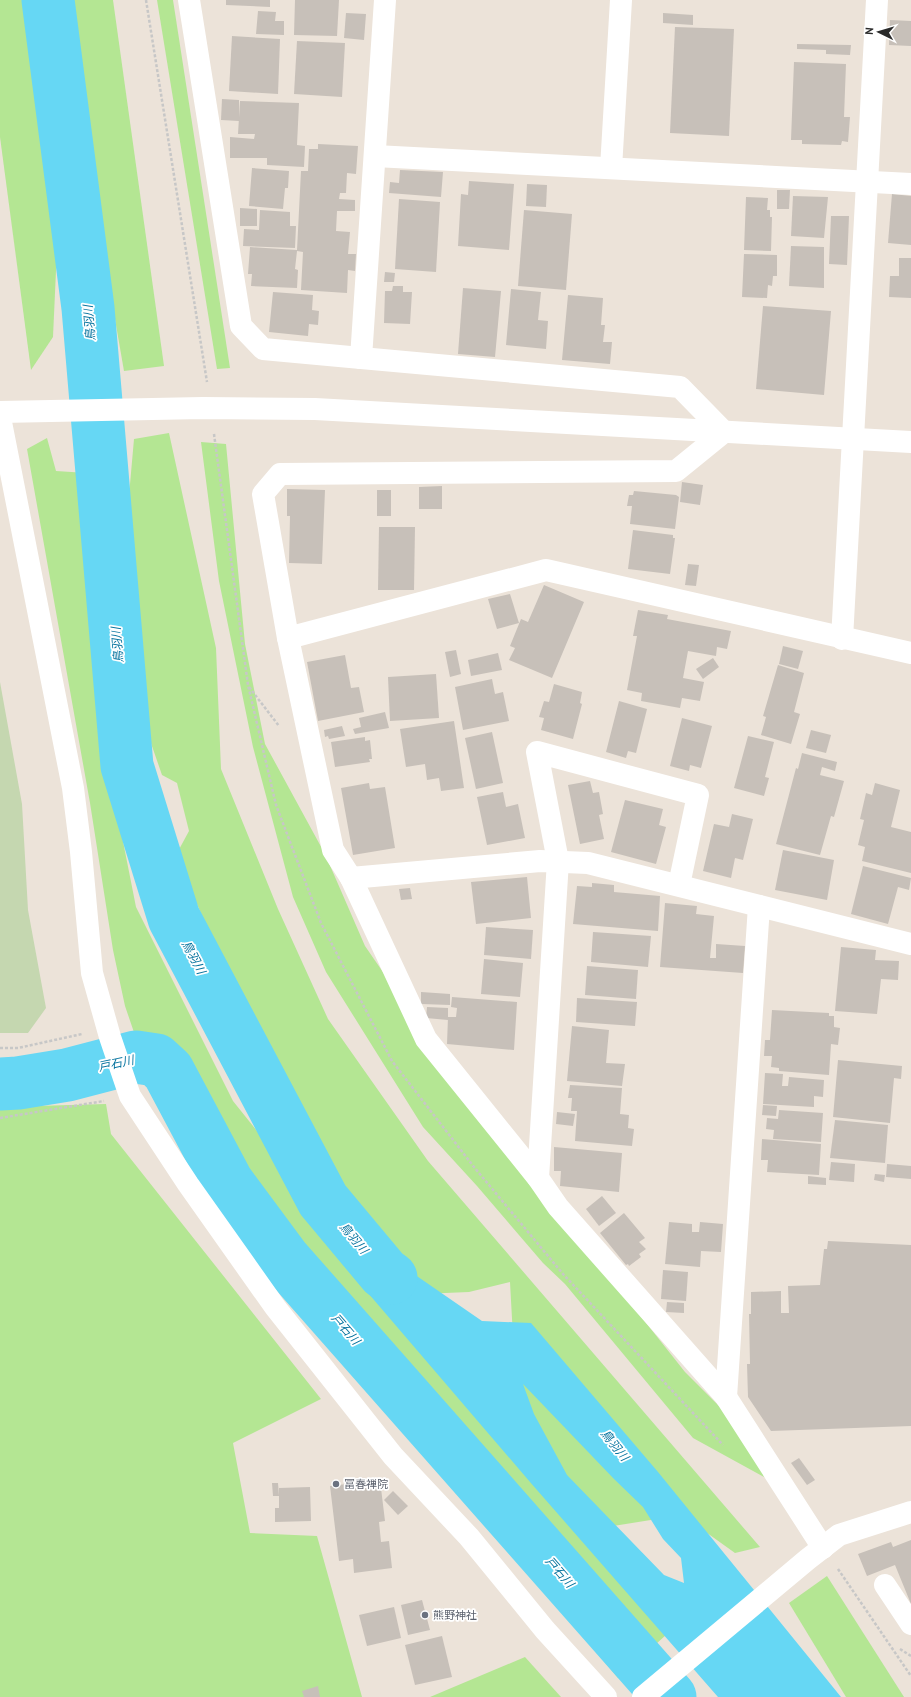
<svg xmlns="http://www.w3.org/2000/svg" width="911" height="1697" font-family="'PT Sans','Noto Sans JP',sans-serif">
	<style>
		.green { fill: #b4e693 }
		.cemetery { fill: #c5d7b0 }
		.water { fill: #66d7f4; fill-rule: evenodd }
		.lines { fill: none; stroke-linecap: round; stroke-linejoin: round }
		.river { stroke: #66d7f4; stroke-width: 53 }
		.building { fill: #c7c0b9 }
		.path { stroke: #c7c7c7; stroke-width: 2.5; stroke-dasharray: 3 2; stroke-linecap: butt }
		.minor { stroke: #fff; stroke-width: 22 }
		.tertiary { stroke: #fff; stroke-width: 22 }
		.worship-dot { fill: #6b7280; stroke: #fff; stroke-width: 1.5 }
		.labels { text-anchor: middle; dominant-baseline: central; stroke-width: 3.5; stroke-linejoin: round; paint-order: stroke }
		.worship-label { font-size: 11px; fill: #5b616d; stroke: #fff; text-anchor: start }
		.water-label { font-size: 12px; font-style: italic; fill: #07749f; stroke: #fff }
	</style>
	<rect width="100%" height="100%" fill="#ece3d9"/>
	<g class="green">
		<polygon points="0,0 24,0 57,249 53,337 31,370 0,137"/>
		<polygon points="63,0 113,0 164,366 124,371 72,72"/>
		<polygon points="157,0 173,0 230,368 217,369"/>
		<polygon points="169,433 216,648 221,769 278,909 328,1019 428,1161 760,1547 735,1553 682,1515 607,1527 546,1466 517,1410 510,1282 469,1292 421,1294 363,1223 321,1163 285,1086 227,974 176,855 189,831 177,783 162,775 116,642 134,439"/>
		<polygon points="47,438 56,471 87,473 93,508 115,531 96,705 136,907 233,1101 485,1416 666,1635 618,1678 308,1307 209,1172 152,1085 125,1006 113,950 90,803 27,449"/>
		<polygon points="201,442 226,444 245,644 265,744 325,854 365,946 513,1161 570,1227 685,1372 738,1425 766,1478 693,1438 565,1284 543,1263 477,1186 423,1127 326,972 293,897 253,747 219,581"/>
		<polygon points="106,1104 111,1134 321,1399 233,1443 250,1533 317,1536 362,1697 0,1697 0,1107"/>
		<polygon points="827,1576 904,1697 846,1697 789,1603"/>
		<polygon points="525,1657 561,1697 430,1697"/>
	</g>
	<polygon class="cemetery" points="0,682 22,804 28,910 46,1008 28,1033 0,1033"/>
	<path class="water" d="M337,1221l145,100 49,2 127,149 183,225h-123l-188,-215 -162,-189zM523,1384l91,95 29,28 20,32 18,19 3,25 -20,-8 -97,-100 -33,-61z"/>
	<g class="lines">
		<g class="river">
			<polyline points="48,0 88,308 127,766 174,918 323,1200 384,1273 391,1278"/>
			<polyline points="0,1084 18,1083 67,1075 136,1057 156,1060 168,1071 227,1182 284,1259 670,1697"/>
		</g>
	</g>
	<g class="building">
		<polygon points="226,0 270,0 270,7 226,5"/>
		<polygon points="295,0 339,0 337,36 294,35"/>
		<polygon points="258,11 276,12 275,21 284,21 284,35 256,34"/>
		<polygon points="346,13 366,14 364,40 344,38"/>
		<polygon points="663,13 693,15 693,25 663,23"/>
		<polygon points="890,20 911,21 911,46 889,45"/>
		<polygon points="675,27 734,29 729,136 670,133"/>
		<polygon points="232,36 280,39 278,94 229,91"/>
		<polygon points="297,41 345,43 342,97 294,94"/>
		<polygon points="797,44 851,45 850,55 826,54 826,50 797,49"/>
		<polygon points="794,62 846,64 844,117 850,117 848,142 842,141 841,145 802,144 802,140 791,140"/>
		<polygon points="222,99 239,100 239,121 221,120"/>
		<polygon points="240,101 299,103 297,145 305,146 304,167 267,165 267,158 230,158 230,137 254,139 255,134 238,134"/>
		<polygon points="318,144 358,146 356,174 347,173 346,193 340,193 339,199 355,200 355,211 337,211 336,231 350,232 348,254 356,254 355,271 348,270 347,293 301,290 303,252 297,251 295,269 298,270 297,288 251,286 252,274 248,274 250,247 297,250 301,171 308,171 309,149 318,149"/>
		<polygon points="252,168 289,171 288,188 285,188 283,209 249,206"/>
		<polygon points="400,170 443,172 441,197 389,193 390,182 399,183"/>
		<polygon points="469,181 514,184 509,250 458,246 461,194 468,195"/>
		<polygon points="527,184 547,185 546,207 526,206"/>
		<polygon points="777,190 790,190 789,209 777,209"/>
		<polygon points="892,194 911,196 911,245 888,243"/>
		<polygon points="793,196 828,197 824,238 791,236"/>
		<polygon points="746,197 768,198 767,210 770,210 770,217 772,217 771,251 744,250"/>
		<polygon points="399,199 440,202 436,272 395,269"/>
		<polygon points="240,208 257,209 257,226 240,226"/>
		<polygon points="260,210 290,212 290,226 296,226 295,248 243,246 244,229 259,230"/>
		<polygon points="524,210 572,214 566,290 518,286"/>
		<polygon points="831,216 849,216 847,265 829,264"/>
		<polygon points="791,246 824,247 824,288 789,286"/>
		<polygon points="744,254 777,255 777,276 773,276 772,286 768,285 767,298 742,297"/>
		<polygon points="899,258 911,258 911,298 889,297 890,276 899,276"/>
		<polygon points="385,272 395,273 394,282 384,282"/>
		<polygon points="393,286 403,286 403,292 412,292 410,324 384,323 385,291 392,291"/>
		<polygon points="463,288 501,291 495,357 458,354"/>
		<polygon points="511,289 541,292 538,320 548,321 546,349 506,345"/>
		<polygon points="273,292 313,295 312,310 319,311 318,325 309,324 308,336 269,332"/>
		<polygon points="568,295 603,298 601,325 605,325 603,342 612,342 610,364 562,360"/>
		<polygon points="763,306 831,311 824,395 756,389"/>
		<polygon points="682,482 703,485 700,505 680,502"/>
		<polygon points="442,486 442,509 419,509 419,487"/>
		<polygon points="287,489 325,490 322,564 289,563 290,516 287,516"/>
		<rect x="377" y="490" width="14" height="26"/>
		<polygon points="634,491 676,495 679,497 675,529 630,524 632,506 627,506 629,495 633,495"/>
		<polygon points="379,527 415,527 414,590 378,590"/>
		<polygon points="633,530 673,535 673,538 675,538 670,574 628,569"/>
		<polygon points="688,564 699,565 696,586 685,585"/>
		<polygon points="544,585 584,602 552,678 509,660 515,648 510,646 521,619 528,622"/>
		<polygon points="510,594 519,623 497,629 488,599"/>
		<polygon points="638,610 668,615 667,619 731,631 727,649 717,647 716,656 688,651 683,678 704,682 700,701 682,698 680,708 641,701 642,693 627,690 637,636 633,636"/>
		<polygon points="783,646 803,651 798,669 779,664"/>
		<polygon points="456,650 461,674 450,677 445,652"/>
		<polygon points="498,653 502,670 471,676 468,660"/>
		<polygon points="345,655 351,688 359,687 364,712 318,721 307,662"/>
		<polygon points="713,658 719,667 703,679 696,669"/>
		<polygon points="778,665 804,673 794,712 800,714 791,744 761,735 766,717 763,716"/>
		<polygon points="436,674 439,718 390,721 388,677"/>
		<polygon points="492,679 495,694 503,692 509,721 463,730 455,687"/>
		<polygon points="554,684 582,692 580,703 582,704 573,739 541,730 544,718 539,717 544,701 549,702"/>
		<polygon points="619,701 647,709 636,753 628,751 626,758 606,752"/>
		<polygon points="385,712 389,728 355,734 353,729 361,727 359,718"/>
		<polygon points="682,718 712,726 701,768 690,765 689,771 670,766"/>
		<polygon points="454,721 464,788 441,791 439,778 427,780 425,764 406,767 400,729"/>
		<polygon points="342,726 345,736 329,739 328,736 325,737 324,730"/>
		<polygon points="811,730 831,735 826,753 806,748"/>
		<polygon points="492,732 503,783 476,789 465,738"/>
		<polygon points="748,736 774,742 765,777 769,778 764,796 734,788"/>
		<polygon points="365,737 365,741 370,740 372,759 369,759 370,762 335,767 331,742"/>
		<polygon points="802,753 837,762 835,771 822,767 820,775 844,781 834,817 831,816 820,855 776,844 796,768 798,769"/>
		<polygon points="590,781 593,793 599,792 603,814 599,815 604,839 580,844 568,785"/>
		<polygon points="369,783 370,789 385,787 395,848 353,855 341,788"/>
		<polygon points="875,783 900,790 891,827 911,832 911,873 862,861 865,847 858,845 864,820 860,819 866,793 872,795"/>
		<polygon points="503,792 506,807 518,804 525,838 487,845 477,797"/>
		<polygon points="625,800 663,809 659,825 666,827 656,864 611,852"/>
		<polygon points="732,814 753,819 743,860 735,858 731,878 703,871 714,824 729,827"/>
		<polygon points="783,850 834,860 827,900 775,890"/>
		<polygon points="863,866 911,878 909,890 898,887 888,924 851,914"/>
		<polygon points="527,877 531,918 476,924 471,882"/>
		<polygon points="592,883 614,885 614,892 660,896 658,931 573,924 577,886 592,887"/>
		<polygon points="410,888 412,899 401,900 399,889"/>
		<polygon points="665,903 697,906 696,914 714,916 710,958 716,958 716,944 745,946 743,973 660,967"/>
		<polygon points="486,927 533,930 531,959 484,955"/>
		<polygon points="593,932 651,936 648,967 591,962"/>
		<polygon points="841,947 876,950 875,960 899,961 898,980 881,979 877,1014 835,1011"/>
		<polygon points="484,959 523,963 520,997 481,994"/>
		<polygon points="587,966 638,970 636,999 585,995"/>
		<polygon points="421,992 450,994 450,1005 421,1004"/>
		<polygon points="452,997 517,1002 514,1050 447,1044 448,1017 456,1017 457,1008 451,1007"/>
		<polygon points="577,998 637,1002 635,1026 576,1022"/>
		<polygon points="427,1007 448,1008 448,1020 426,1018"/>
		<polygon points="772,1010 829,1013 829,1016 834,1016 834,1027 840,1028 838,1045 831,1044 829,1075 779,1071 779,1068 771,1067 772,1056 764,1056 765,1040 770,1040"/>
		<polygon points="572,1026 609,1030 606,1063 625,1064 622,1086 567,1081"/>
		<polygon points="838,1060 902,1066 901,1079 894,1078 890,1123 833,1117"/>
		<polygon points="765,1073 783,1074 782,1086 788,1086 789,1077 824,1080 823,1097 814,1096 814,1107 763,1104"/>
		<polygon points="570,1085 622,1088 620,1114 629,1115 628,1128 634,1129 632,1146 575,1141 577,1111 571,1111 572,1098 568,1098"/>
		<polygon points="763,1105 777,1106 776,1116 762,1115"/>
		<polygon points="779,1110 823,1113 821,1142 773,1139 774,1130 766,1129 767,1118 778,1119"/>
		<polygon points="557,1112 575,1114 573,1126 556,1124"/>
		<polygon points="835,1120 888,1125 885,1163 830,1158"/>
		<polygon points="762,1139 821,1144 819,1175 767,1172 768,1160 761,1160"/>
		<polygon points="554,1147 622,1153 619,1192 560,1186 561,1171 554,1171"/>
		<polygon points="831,1162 855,1164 854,1182 829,1180"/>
		<polygon points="887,1164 911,1166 911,1179 886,1177"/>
		<polygon points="875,1174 885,1175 884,1182 874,1180"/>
		<polygon points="808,1176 826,1178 826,1185 808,1184"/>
		<polygon points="602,1196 616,1213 599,1226 586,1209"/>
		<polygon points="624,1213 645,1238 639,1242 646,1249 639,1254 641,1257 629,1266 628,1264 626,1265 600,1233"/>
		<polygon points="669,1222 692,1224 692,1232 699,1232 700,1222 723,1224 721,1252 701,1251 700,1267 665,1264"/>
		<polygon points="828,1241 911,1245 911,1426 771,1431 748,1397 747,1364 750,1364 749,1314 751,1314 751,1292 781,1291 781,1313 789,1313 788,1286 820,1285 824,1249 827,1249"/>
		<polygon points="663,1270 688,1272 686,1301 661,1299"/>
		<polygon points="667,1302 684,1303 684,1313 666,1312"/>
		<polygon points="799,1458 815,1480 807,1485 791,1463"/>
		<polygon points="380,1480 385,1521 379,1522 381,1542 389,1541 392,1568 354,1573 353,1559 339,1561 330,1486"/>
		<polygon points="272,1483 278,1483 279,1496 273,1496"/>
		<polygon points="310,1487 311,1521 275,1522 275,1508 279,1508 279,1488"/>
		<polygon points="393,1491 408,1506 398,1515 384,1500"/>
		<polygon points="911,1540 911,1604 895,1565 867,1576 858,1554 891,1542 893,1547"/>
		<polygon points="422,1600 430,1630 408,1635 401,1605"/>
		<polygon points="394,1607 401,1638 367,1646 359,1615"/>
		<polygon points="442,1636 452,1677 415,1685 405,1645"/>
		<polygon points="318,1686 320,1697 304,1697 302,1691"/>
	</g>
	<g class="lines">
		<g class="path">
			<polyline points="146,0 207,382"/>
			<polyline points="214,434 248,685 276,805 321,923 392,1061 474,1167 563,1274 723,1445"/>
			<polyline points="249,687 279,726"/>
			<polyline points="0,1048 18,1048 82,1034"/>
			<polyline points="0,1118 104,1101"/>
			<polyline points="838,1569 911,1676"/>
			<polyline points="900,1649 911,1656"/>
		</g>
		<g class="minor">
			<polyline points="189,0 241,326 263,349 361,358"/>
			<polyline points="385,0 361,358 680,387 724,432 676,471 280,474 263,494 288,638 333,850 351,878 426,1039 538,1178 558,1207 726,1397 823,1548"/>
			<polyline points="375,156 911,184"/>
			<polyline points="611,168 621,0"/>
			<polyline points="0,417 73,788 81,852 92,973 110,1037 130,1096 188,1184 275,1307 393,1456 469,1537 545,1630 606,1697"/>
			<polyline points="288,638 546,570 911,653"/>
			<polyline points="842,639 877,0"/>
			<polyline points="351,878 540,861 588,863 911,944"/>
			<polyline points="538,1178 558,861 537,752 698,795 679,885"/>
			<polyline points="726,1397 759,906"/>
			<polyline points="885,1585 911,1624"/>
			<polyline points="643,1697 808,1559 839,1535 911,1512"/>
		</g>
		<polyline class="tertiary" points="0,412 203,408 315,409 911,442"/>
	</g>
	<g class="worship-dot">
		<circle cx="336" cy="1484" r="4"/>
		<circle cx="425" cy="1615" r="4"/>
	</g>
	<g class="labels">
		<g class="worship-label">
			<text x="344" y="1484">冨春禅院</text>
			<text x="433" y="1615">熊野神社</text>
		</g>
		<g class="water-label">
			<text transform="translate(89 323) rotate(-95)">鳥羽川</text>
			<text transform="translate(117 645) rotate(-95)">鳥羽川</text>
			<text transform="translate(194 957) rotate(62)">鳥羽川</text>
			<text transform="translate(116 1063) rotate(-12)">戸石川</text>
			<text transform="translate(354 1238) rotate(50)">鳥羽川</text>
			<text transform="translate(346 1329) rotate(49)">戸石川</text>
			<text transform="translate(615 1445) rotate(51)">鳥羽川</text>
			<text transform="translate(560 1572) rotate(49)">戸石川</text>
		</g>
	</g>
	<g transform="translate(879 32) rotate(275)" stroke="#ffffff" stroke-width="3" paint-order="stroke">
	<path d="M0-3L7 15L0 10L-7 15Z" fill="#292929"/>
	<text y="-6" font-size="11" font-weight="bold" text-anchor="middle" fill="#292929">N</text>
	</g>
</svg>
